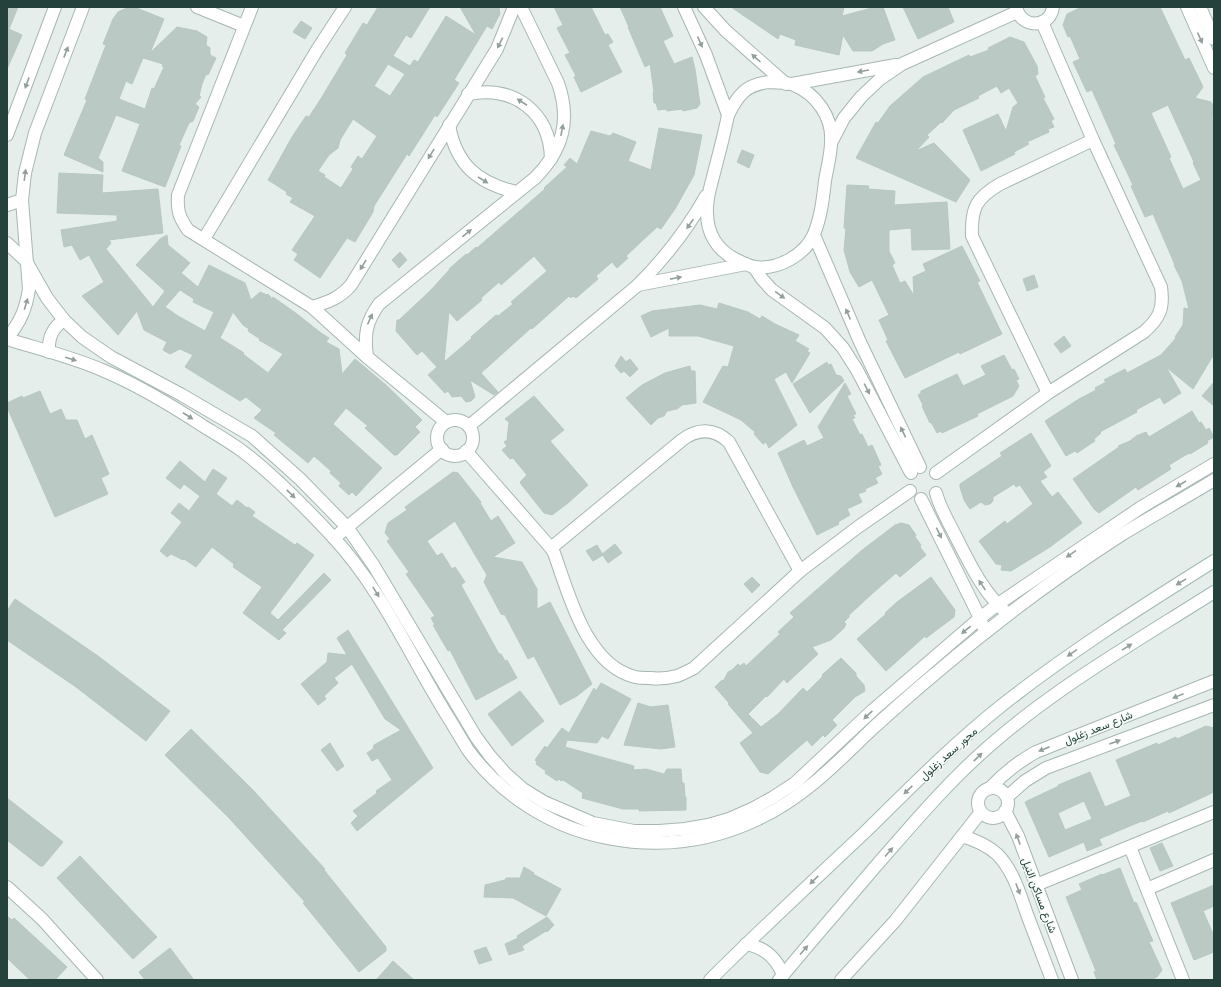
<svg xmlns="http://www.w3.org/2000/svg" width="1221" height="987" font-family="'Noto Sans',Vazirmatn,sans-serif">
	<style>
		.building { fill: #bac9c4; stroke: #b7c8c2; fill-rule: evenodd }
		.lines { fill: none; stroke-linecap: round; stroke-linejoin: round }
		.minor-casing { stroke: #a7b7b3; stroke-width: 14 }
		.tertiary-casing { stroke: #a7b7b3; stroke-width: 14 }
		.secondary-casing { stroke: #a3bab4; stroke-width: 14 }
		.minor { stroke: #fff; stroke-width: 12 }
		.tertiary { stroke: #fff; stroke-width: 12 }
		.secondary { stroke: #fff; stroke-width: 12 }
		.oneway { fill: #92a09d }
		.labels { text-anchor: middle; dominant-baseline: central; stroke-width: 3; stroke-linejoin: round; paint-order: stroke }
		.street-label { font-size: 11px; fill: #24413b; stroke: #f6fbf9 }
	</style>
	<rect width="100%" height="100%" fill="#e5eeeb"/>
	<g class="building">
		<polygon points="7,7 18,7 9,29 22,35 7,69"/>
		<path d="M129,7h5l30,12 -14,34 27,-26 20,4 10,6 -1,8 4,3v7l6,3 -8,17 -2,-1 -4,10 -3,12 2,1 -6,7 4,3 -6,14 -4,2 -10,22 2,1 -16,41 -43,-16 18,-47 -24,-9 -18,43 5,4v10l-39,-17 23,-55 -2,-1 21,-54 -3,-1 10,-25 5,-7zM143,58l20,6 -1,2 2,1 -10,22 -2,-1 -7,21 -26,-10 7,-18 6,3z"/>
		<path d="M378,7h52l-19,31 -5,-3 -13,21 17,10 4,-6 4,2 28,-46 30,19 -16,-28h39l1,7 -8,15 -5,-3 -33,54 5,3 -22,34 -2,-2 -26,41 -2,-2 -33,52 -1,6 -18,30 -8,-4 -27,40 -26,-18 4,-6 -6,-4 23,-34 -25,-14 3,-4 -7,-4 1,-2 -19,-12 24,-43 14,-21 3,1 13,-20 25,-42 -2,-2 18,-30 4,2zM388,64l17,10 -15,22 -16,-10zM353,119l24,17 -15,23 -4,-3 -7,11 2,2 -12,19 -17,-11 1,-2 -7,-4 11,-16 9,-7 2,-8z"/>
		<polygon points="554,7 591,7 605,35 608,34 613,42 608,45 622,72 581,92 574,77 576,76 565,55 570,53 557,28 563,25"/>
		<polygon points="620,7 660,7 673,36 663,41 674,64 692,57 695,69 700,104 697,108 683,111 682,109 667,111 666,109 658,110 656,103 654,103 653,93 654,92 650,64 645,67 628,27 629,27"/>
		<polygon points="731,7 844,7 842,16 868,9 869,7 883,7 895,40 883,44 872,51 853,51 843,35 839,55 795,45 796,40 780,34 778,39"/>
		<polygon points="903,7 948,7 954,22 918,39"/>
		<path d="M1082,7h78l25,53 4,-2 14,29 -8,11 16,4 2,3 -1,16h2v233l-21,35 -27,-22 15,26 -17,11 -4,-7 -24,13 1,2 -37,20 1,1 -7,6 1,2 -18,12 -2,-2 -9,5 -21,-35 34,-22 17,-9 -1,-2 11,-6 -2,-2 21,-11 2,4 34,-18 15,-17 -1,-1 8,-12 1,-17 5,1 -7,-28 -8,-16h1l-22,-51 -8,3 -14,-31 2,-1 -19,-40 2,-1 -24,-54 -5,2 -14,-30 7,-3 -10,-23 -2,1 -5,-12 4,-11zM1168,105l26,57 -1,1 8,17 -18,9 -14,-31 2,-1 -20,-44z"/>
		<polygon points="301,21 312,28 305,39 293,32"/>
		<polygon points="1010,37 1024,42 1037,66 1038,74 1035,76 1045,97 1043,98 1054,119 1051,121 1054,127 1048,129 1049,132 1027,142 1029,144 1014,152 1015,154 981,171 963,130 998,114 1006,131 1013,107 1018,103 1009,88 1001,93 997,86 978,96 979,98 954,110 942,123 941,122 927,135 929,137 916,151 934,143 970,180 956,202 856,158 876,122 878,123 890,106 923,77 969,55 970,57 989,50 988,48"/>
		<path d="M659,128l43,7 -8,40 -19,34 -14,20 -4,-2 -31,29 2,2 -11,10 -5,-6 -16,14 2,3 -22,19 -3,-2 -2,2 -2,-2 -37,33 -1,-1 -50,45 17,19 -4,3 -24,-15 5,17 -4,4 -5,1 -5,-6 -9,1 -4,-6 -3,2 -17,-18 9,-8 -15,-16 -5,4 -21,-24 1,-11h2l31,-29 20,-22h-1l17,-15 1,1 9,-8 1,1 68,-59 -1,-1 23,-21 -3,-2 6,-7 7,6 14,-33 19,5 3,-3 23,9 -8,19 23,9zM534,256l13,15 -36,31 2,2 -15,12 -2,-1 -25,22 1,1 -28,24 5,-50 8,9 25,-21 -1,-2 18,-16 2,3z"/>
		<polygon points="742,150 754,155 749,168 737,162"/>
		<path d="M59,173l44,2 -1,18 56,-4 5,44 -54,7 2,3 -5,6 47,58 12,-16 -29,-26 24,-26 7,-4 1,10 22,18 -9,10 17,14 11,-22 36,18 6,17 9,-8 7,3 1,-1 4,5 1,-2 24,17 24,19 8,5 -3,4 13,7 3,25 13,-15 31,26 36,35 -7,7 5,5 -23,23h-3l-29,-27 3,-2 -22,-18 -13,16 49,44 -26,28 -4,-4 -3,3 -10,-9 2,-3 -11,-10 1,-2 -17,-15 -6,7 -34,-28 2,-2 -22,-15 8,-8 -16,-13 -6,4 -55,-34 8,-12 -13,-6 -10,5 -7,-4 4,-8 -23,-12 -7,-19 -19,24 -36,-39 22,-14 -15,-27 -9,5 -8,-15 -8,2 -3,-17 56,-9v-6l-60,-2zM180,290l14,9 -1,3 21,10 -9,19 -27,-15 -13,-9zM233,312l10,13 6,4 -1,2 12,8 -1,1 24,14 -15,19 -25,-19 1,-1 -24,-15z"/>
		<polygon points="847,185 869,186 868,189 895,191 894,205 947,202 950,249 912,250 911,228 889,230 889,251 895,263 892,265 900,283 905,281 914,296 913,277 926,271 923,264 962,246 980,281 977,282 1002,334 960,354 959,352 905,378 886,341 888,340 879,320 889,315 872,280 859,287 850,272 844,250 846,229 844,228"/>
		<polygon points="400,252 407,260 399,268 392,260"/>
		<polygon points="1034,275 1038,287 1027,291 1023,279"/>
		<polygon points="719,303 748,312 760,319 762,316 775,324 799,335 795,341 809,349 807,351 810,353 792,383 786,372 774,379 797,425 769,448 766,442 763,444 754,434 755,432 741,420 703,402 723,366 728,367 734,346 698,336 669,336 669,328 651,337 641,316 652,311 700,305 717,309"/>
		<polygon points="1064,336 1071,346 1061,353 1054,344"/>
		<polygon points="1004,355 1012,370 1014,369 1019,379 1016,380 1019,386 1013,396 977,414 978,416 942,433 941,431 937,433 931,422 930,423 922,406 923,405 918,395 921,393 921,391 957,374 963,386 986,375 981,366"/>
		<polygon points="621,356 626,362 630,359 638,369 630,377 624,371 621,373 615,366"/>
		<polygon points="827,362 828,365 831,364 836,375 841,376 844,381 810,413 793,384"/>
		<polygon points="690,366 691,371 695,371 696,403 682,405 677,409 667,411 664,416 658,418 651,425 626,398 642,385 665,373"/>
		<polygon points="1214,382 1214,406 1202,396"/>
		<polygon points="845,383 851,394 847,396 856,414 853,415 855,418 852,419 860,435 862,434 868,447 872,445 881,465 878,466 882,474 875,478 878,483 865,489 866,491 858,494 862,502 847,509 850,515 838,522 839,524 817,535 793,487 778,453 804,440 807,446 824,438 818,427"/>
		<polygon points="40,391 50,414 61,409 66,420 77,420 85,439 92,435 109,474 101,478 108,494 55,517 7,407 7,403 22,396 23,398"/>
		<polygon points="534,396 564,430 550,441 588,485 568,503 552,515 544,513 521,484 520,482 527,475 513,458 510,459 502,450 507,446 504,442 507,440 509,422 505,419"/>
		<polygon points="1192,411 1199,423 1201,422 1206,430 1209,428 1214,437 1207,441 1208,443 1190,454 1189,453 1169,465 1171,469 1138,490 1136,487 1099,513 1094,509 1073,479 1119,447 1118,446 1130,441 1136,436 1146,432 1149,437"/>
		<polygon points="1031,433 1051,466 1043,472 1047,477 1040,481 1052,497 1058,492 1082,523 1050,547 1011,571 1001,570 1002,565 996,564 979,541 1005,521 1007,524 1033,504 1020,485 1016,487 1014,484 993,497 993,501 990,504 985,505 981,502 970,509 964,500 960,487 960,484 1002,456 1000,453"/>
		<polygon points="180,461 205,482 213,469 227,478 216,494 232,506 237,500 247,508 248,507 255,512 252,516 295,545 297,543 314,555 270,613 278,620 324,573 331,580 282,630 286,633 279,640 243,613 262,587 233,567 234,564 212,547 196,567 184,559 183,560 171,554 167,557 160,551 182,522 171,513 179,503 189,511 200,496 184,484 180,489 166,478"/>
		<polygon points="453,472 458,473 481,502 480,503 491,521 498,516 515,543 493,557 522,562 537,589 537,609 550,602 592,684 577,696 560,705 534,656 528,659 505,615 501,614 484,582 487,575 455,521 427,541 437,556 442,553 452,569 455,567 465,582 461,585 499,654 501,654 505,661 507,660 517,678 476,700 450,650 448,651 433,625 435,625 431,618 435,616 406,574 409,572 387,541 390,539 385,533 388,523 407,510 405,507"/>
		<polygon points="901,523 909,525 916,535 915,537 921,545 920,547 926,555 900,577 896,573 874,592 849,615 849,617 844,622 846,624 844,628 831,640 812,647 818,654 787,683 784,679 767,697 766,696 748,714 761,727 778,714 803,688 807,692 823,676 822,675 841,658 856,673 856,676 864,685 865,691 855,697 832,720 837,725 825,737 823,735 812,746 807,740 768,774 760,772 740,743 753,733 728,704 729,703 715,687 721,681 724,680 728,672 732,670 738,664 740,666 744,663 746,666 780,634 778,632 794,617 790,613 861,551 895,525"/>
		<polygon points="615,544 622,553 608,563 602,554"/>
		<polygon points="597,545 603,555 593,561 586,551"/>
		<polygon points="752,577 760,585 752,593 744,584"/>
		<polygon points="931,577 955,610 954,617 926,638 925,636 886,671 857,639 886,614 885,613 897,602"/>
		<polygon points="15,599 98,656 170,711 146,741 76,687 7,640 7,611"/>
		<polygon points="348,630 433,768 357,831 351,823 358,816 353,811 377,793 376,791 392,780 378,758 372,761 367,753 373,749 374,745 401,730 385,719 352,664 334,678 338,683 324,696 326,699 318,705 301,684 327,662 328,653 347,655 337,638"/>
		<polygon points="601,683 631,699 608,739 602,736 597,743 567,740 565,747 634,766 633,770 646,769 664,774 667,769 681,769 682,783 684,783 685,797 686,797 686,810 639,811 639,809 623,809 582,798 583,793 563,780 561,781 559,779 557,781 545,773 546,771 536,764 537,762 535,760 545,746 547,748 562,728 569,733 594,688 596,691"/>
		<polygon points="520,691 544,721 512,746 488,714"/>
		<polygon points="638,703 651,707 668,705 675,747 661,749 624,745"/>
		<path d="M1206,726l8,2v64l-45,21 -1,-2 -25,11 -1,-1 -43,18 3,6 -15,6 -3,-9 -35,15 -24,-55 34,-16 -1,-1 32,-13 15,35 26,-11 -15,-36 41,-17 1,2 18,-8 1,2zM1084,801l8,18 -27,11 -7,-17z"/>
		<polygon points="191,729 252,789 325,869 324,870 386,947 386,951 359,972 303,903 305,902 230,819 165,755"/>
		<polygon points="330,743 344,766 337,771 321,750"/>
		<polygon points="7,798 63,842 43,866 40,866 7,840"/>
		<polygon points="1162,843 1173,866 1160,871 1150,848"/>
		<polygon points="80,856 157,937 133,959 57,878"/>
		<polygon points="524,867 534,873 533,874 561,889 546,916 513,898 484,897 485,885 505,880 506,878 520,878"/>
		<polygon points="1120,868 1134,903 1136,902 1153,941 1149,942 1162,970 1157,977 1150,980 1097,980 1094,972 1096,971 1066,897 1082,890 1079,884 1102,874 1102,875"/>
		<polygon points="1214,885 1214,906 1203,911 1214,936 1214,952 1194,960 1171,903"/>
		<polygon points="7,916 12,920 14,918 67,967 55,980 30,980 7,958"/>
		<polygon points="547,917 554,925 547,932 546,931 522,946 524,950 509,955 505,944 518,938 517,936"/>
		<polygon points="486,947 492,960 479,964 474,951"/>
		<polygon points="170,948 194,980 145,980 139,972"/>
		<polygon points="393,961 414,980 376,980"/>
	</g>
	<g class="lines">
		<g class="minor-casing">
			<g id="minor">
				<polyline points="197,7 244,26"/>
				<path d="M252,7l-74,188c-1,16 1,22 10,35l124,77 55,50 79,65"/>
				<polyline points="684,7 706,55 728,115"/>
				<polyline points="704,7 726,31 786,84"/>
				<path d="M1016,7c5,22 34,22 37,0"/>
				<path d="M770,82c7,1 17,0 24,3 22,9 39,32 37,57 0,13 -4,26 -6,39 -2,17 -4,36 -11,53 -9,21 -36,36 -59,33 -7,-1 -14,-5 -20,-8 -18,-9 -28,-26 -28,-46 -1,-12 3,-25 6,-36 5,-20 11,-41 15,-62 10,-20 18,-31 42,-33z"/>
				<polyline points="792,84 896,65"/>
				<path d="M468,94c46,-9 82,18 83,65"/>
				<path d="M449,125c7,40 29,58 67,67"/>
				<polyline points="7,135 55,7"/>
				<polyline points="832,141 844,118 861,97 880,79 902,64 1017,12"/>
				<polyline points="7,205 22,200"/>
				<polyline points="814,235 860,342 920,467"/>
				<polyline points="204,239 317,50 345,7"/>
				<polyline points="754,267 762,279 772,290 825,328 843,348 857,370 911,473"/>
				<polyline points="638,285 746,264"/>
				<path d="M312,307c16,-5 28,-9 39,-22l146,-236 17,-42"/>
				<path d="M7,338c13,-15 19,-29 22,-49l-7,-89 3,-27 10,-40 48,-126"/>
				<path d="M367,357c-3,-22 -1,-35 12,-53l156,-126c28,-28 36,-58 23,-95l-37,-76"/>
				<path d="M1048,393l-76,-157c-1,-28 4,-38 28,-52l93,-44"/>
				<circle cx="455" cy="438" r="18"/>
				<path d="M469,426l169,-141c27,-27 49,-55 68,-89"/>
				<path d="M466,451l85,97 3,5c15,41 32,112 81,124 4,1 10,1 15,1 8,1 19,0 27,-2 6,-2 11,-5 17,-8l106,-97 58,-44 52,-36"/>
				<path d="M936,473l112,-80 96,-61c16,-14 20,-24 17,-45l-68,-147 -51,-118"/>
				<path d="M936,493c4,15 12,28 19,42 15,29 28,58 53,79"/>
				<polyline points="921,499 980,618 985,632"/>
				<polyline points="334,538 442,449"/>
				<path d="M551,548l131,-108c16,-12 32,-12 47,2l71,129"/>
				<polyline points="1130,847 1183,980"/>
				<polyline points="1036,885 1214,812"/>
				<polyline points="7,887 42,919 97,980"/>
				<polyline points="1147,889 1214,860"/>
			</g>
		</g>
		<g class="tertiary-casing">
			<g id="tertiary">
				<polyline points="1187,7 1214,68"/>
				<polyline points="1200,7 1214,39"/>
				<polyline points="7,243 26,261 47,298 64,320 82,337 111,357 182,395 252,436 300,479 347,527 374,566 476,737 490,756 506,774 523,789 544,802 593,823 634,831 659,831 685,829 708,825 729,819 752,809 772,798 795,783 873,710 980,618 998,604 1140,508 1214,464"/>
				<path d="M7,339c32,10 65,18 95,31 36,15 69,35 101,56 13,8 27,16 39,25 31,23 63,56 90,85 49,52 78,120 116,181 7,11 13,22 20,33 33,45 84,78 140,88 51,10 102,4 150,-19 45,-21 79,-56 114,-90 21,-19 42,-38 64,-56 58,-50 120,-96 185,-138 31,-19 62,-36 93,-55"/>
				<path d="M49,352c-1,-14 3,-24 15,-32"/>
				<path d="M990,788c14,-15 28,-26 46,-36l178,-71"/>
				<circle cx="993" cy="803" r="15"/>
				<polyline points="1007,797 1025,781 1046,768 1214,705"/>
				<polyline points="1005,811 1018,836 1072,980"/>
				<path d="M962,836c13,4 25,9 35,18 17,17 23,41 31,63 8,21 16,42 24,63"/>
				<polyline points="841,980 895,921 981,812"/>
			</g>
		</g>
		<g class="secondary-casing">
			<g id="secondary">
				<path d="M746,944c18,3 30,13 37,31"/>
				<path d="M710,980c50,-50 102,-98 153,-146 45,-44 89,-89 138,-128 68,-54 140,-99 213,-145"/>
				<path d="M779,980c31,-38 64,-75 96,-113 36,-41 71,-83 112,-119 69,-61 150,-107 227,-156"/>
			</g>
		</g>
		<use href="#minor" class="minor"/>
		<use href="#tertiary" class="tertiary"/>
		<use href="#secondary" class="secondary"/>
	</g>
	<defs><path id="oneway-solid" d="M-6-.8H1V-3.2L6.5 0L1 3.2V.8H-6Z"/></defs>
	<g class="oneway">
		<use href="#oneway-solid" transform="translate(1200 38) rotate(66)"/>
		<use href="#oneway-solid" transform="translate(700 42) rotate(66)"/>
		<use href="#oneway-solid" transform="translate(500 43) rotate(116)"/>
		<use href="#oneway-solid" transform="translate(66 52) rotate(-69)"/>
		<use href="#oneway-solid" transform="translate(756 58) rotate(-138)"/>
		<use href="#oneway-solid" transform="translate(863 71) rotate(170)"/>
		<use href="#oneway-solid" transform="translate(27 83) rotate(110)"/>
		<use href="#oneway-solid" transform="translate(522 102) rotate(-147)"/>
		<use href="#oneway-solid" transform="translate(562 130) rotate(-79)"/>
		<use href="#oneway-solid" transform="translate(431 154) rotate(121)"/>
		<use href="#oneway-solid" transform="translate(25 175) rotate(-82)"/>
		<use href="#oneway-solid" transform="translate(483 180) rotate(32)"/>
		<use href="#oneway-solid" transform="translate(690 224) rotate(125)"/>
		<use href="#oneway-solid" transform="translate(467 233) rotate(-39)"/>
		<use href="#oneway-solid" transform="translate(363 265) rotate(121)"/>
		<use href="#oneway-solid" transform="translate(676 278) rotate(-11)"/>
		<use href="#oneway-solid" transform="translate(780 295) rotate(36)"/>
		<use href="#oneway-solid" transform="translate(26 304) rotate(-74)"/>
		<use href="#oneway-solid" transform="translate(848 314) rotate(-113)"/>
		<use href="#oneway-solid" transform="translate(370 319) rotate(-66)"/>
		<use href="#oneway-solid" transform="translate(71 359) rotate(17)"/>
		<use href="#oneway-solid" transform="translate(867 389) rotate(63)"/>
		<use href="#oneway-solid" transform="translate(188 416) rotate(33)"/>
		<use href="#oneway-solid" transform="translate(903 432) rotate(-116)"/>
		<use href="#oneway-solid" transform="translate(1181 484) rotate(149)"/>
		<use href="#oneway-solid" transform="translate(291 494) rotate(44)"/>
		<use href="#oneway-solid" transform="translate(939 533) rotate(64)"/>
		<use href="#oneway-solid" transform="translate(1071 554) rotate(146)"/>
		<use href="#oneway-solid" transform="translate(1181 582) rotate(148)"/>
		<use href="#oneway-solid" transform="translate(982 585) rotate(-124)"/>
		<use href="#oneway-solid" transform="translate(376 592) rotate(58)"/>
		<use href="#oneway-solid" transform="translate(966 630) rotate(140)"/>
		<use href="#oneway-solid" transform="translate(1127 647) rotate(-32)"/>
		<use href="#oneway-solid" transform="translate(1072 653) rotate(145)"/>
		<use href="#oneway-solid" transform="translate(1178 696) rotate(158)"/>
		<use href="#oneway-solid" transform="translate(868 715) rotate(137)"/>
		<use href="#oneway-solid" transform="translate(1115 742) rotate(-20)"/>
		<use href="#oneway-solid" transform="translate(1044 749) rotate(157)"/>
		<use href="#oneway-solid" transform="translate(978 757) rotate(-44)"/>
		<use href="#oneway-solid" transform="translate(908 790) rotate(136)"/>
		<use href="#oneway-solid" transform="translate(1018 839) rotate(-111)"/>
		<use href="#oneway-solid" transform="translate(889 852) rotate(-49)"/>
		<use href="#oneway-solid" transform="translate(814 880) rotate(136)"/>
		<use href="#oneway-solid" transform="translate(1018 889) rotate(69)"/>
		<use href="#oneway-solid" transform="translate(804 950) rotate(-49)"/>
	</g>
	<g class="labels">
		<g class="street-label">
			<text transform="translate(1098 727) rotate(-22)">شارع سعد زغلول</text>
			<text transform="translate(948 753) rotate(-42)">محور سعد زغلول</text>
			<text transform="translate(1040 895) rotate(69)">شارع مساكن النيل</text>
		</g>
	</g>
	<rect width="1221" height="987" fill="none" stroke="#24413b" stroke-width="16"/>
</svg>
